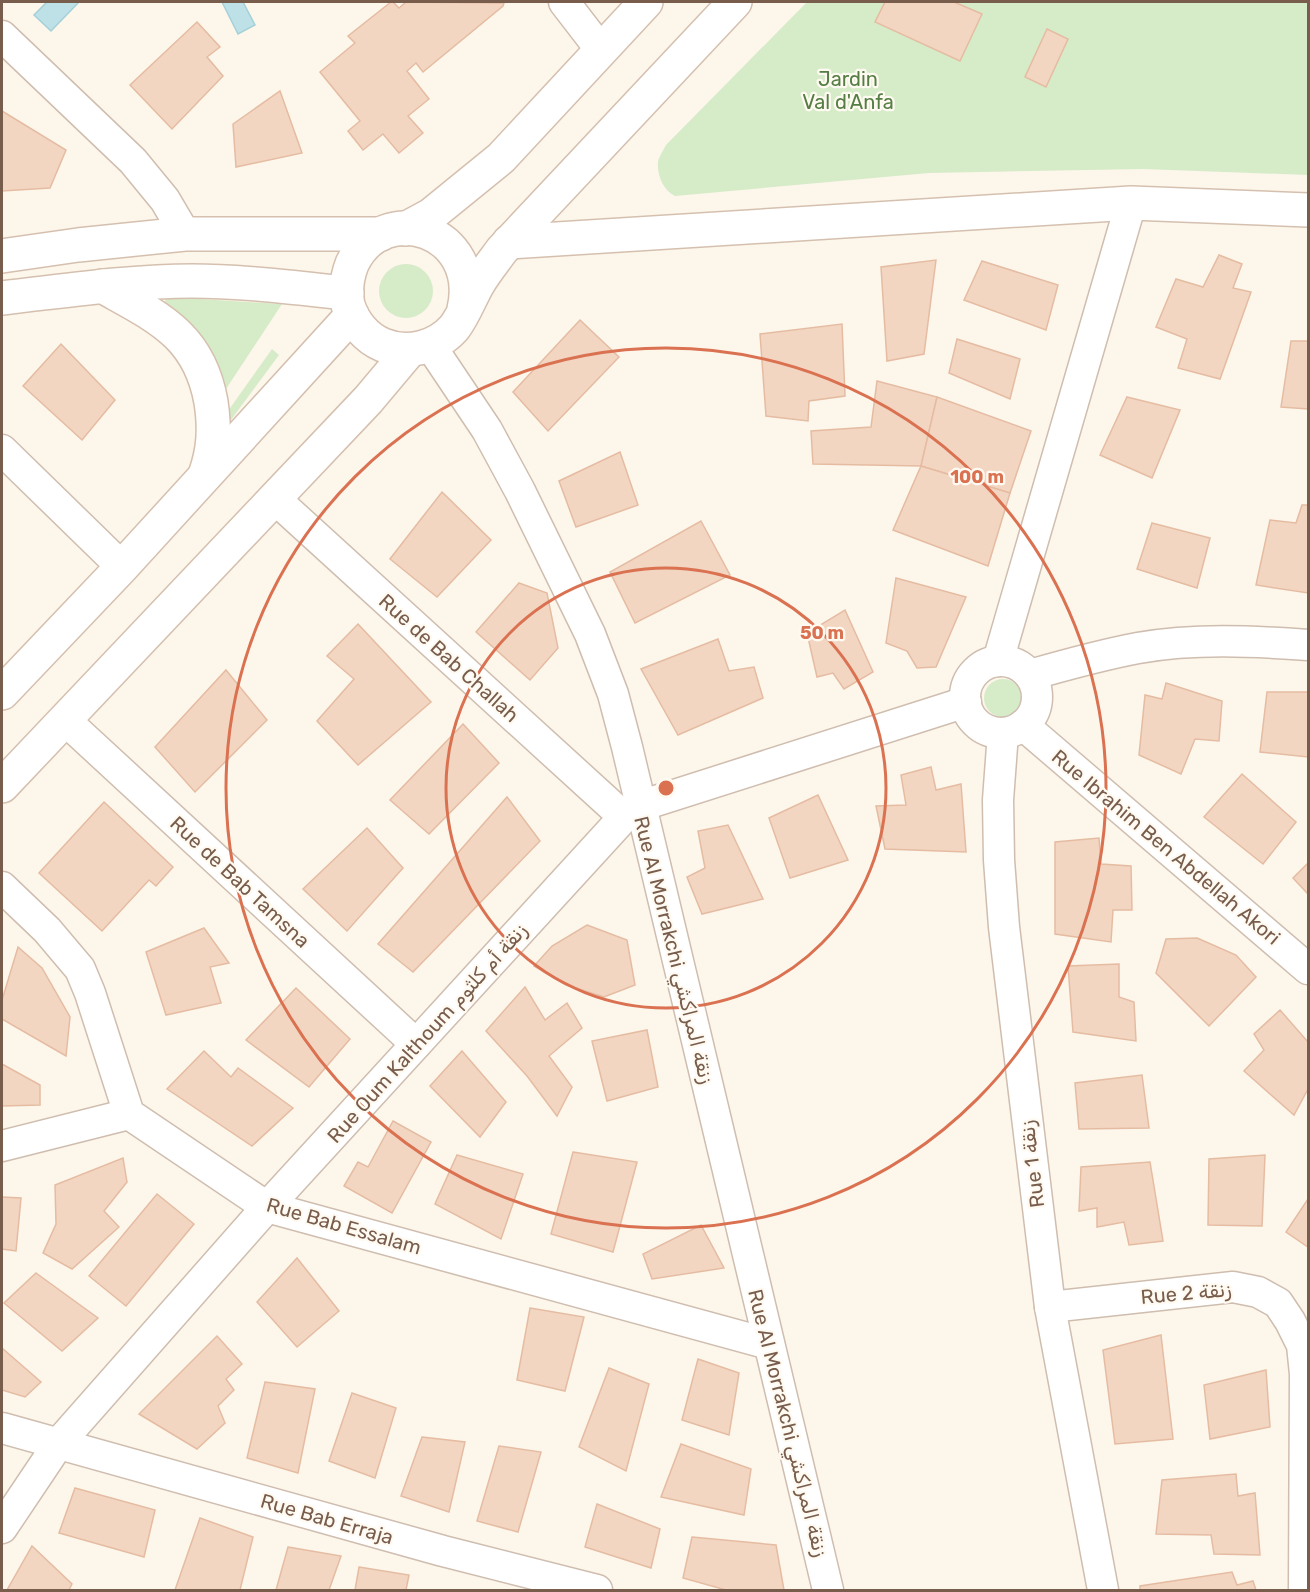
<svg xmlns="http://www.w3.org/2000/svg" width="1310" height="1592" font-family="Rubik,'Noto Naskh Arabic',sans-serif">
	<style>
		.green { fill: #d6ebc8 }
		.water { fill: #bee1e7; stroke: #a4d0d9; stroke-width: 1.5 }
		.building { fill: #f2d6c2; stroke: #e5bca2; stroke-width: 1.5 }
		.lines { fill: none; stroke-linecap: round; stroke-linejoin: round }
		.street-casing { stroke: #cfbeaf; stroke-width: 33 }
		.secondary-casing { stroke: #d5c0af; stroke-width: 36 }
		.street { stroke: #fff; stroke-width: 30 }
		.secondary { stroke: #fff; stroke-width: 33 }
		.ring { fill: none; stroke: #da7151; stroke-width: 3 }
		.labels { text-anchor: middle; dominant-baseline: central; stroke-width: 4.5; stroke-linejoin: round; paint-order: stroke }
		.park-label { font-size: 20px; fill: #547e44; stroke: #fffaf1 }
		.street-label { font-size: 20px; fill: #785d4d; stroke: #fffaf1 }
		.centre { fill: #da7151; stroke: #fffaf1; stroke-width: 3 }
		.ring-label { font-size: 18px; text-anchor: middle; font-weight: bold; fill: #da7151; stroke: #fffaf1; stroke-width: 4.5; stroke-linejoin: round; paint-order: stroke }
	</style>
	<rect width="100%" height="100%" fill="#fdf6eb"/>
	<g class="green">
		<path d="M807,2h501v173l-165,-6 -214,4 -254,23c-11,-5 -18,-20 -17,-33 0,-5 5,-12 8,-18z"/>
		<circle cx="406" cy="291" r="27"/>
		<polygon points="168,297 282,304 220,398 196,331 164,302"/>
		<polygon points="272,349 279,355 228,424 228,411"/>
		<circle cx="1003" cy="698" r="19"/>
	</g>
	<g class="water">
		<polygon points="47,2 79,2 51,31 34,15"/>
		<polygon points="222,2 243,2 255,25 238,34"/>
	</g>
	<g class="building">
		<polygon points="391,2 393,2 399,8 406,2 504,3 503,6 423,72 416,63 407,71 429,99 408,116 423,133 399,153 383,134 363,150 348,131 360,121 320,72 355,43 348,36"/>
		<polygon points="885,2 954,2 982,14 960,61 875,22"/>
		<polygon points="197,22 220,47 207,57 223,76 172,129 130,85"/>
		<polygon points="1047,29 1068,39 1046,87 1025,77"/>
		<polygon points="280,91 302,153 236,167 233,124"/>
		<polygon points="2,111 66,150 50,188 2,191"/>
		<polygon points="1219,255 1242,264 1233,288 1251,292 1220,379 1178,368 1187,339 1156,327 1176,279 1203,287"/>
		<polygon points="936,260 924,354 887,361 881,267"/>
		<polygon points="982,261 1058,285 1046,330 964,300"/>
		<polygon points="580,320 619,357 548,431 513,392"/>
		<polygon points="842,324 845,396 809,401 808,421 766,416 760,334"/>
		<polygon points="957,339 1020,359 1010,399 949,373"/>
		<polygon points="1291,341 1308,341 1308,409 1281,407"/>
		<polygon points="61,344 115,400 82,440 23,386"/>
		<polygon points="877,381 937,397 921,466 813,464 811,431 871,427"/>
		<polygon points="937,397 1031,431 1010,493 921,466"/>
		<polygon points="1127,397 1180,410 1152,478 1100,455"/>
		<polygon points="620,452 638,505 576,527 559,481"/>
		<polygon points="921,466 1010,493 988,566 893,530"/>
		<polygon points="442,492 491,540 437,597 390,559"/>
		<polygon points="1302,505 1308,505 1308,593 1256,585 1270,520 1296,523"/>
		<polygon points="701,521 730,575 635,623 610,572"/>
		<polygon points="1152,523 1210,538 1197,588 1137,569"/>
		<polygon points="896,578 966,597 936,667 917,668 907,651 886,643"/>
		<polygon points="519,583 547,593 558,648 530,680 476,632"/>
		<polygon points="845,610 873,672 844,689 833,673 817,677 807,633"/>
		<polygon points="358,624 431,702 358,765 317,721 354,679 327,656"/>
		<polygon points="718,639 729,671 754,667 763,698 678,735 641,669"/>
		<polygon points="226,670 267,720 195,792 155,747"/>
		<polygon points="1166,683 1222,701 1219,741 1195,739 1181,774 1139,755 1145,695 1162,699"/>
		<polygon points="1267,692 1308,692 1308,757 1260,752"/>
		<polygon points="463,724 499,763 429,834 390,800"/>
		<polygon points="931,767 936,790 961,784 966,852 885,849 876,806 906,805 901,775"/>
		<polygon points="1242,774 1296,822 1263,864 1204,817"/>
		<polygon points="818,795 848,860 790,878 769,818"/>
		<polygon points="507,797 540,841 413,972 378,944"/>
		<polygon points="104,802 173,867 156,886 149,880 102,931 39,873"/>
		<polygon points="728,825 763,899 702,914 687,877 705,868 698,831"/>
		<polygon points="367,828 403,868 347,931 303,889"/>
		<polygon points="1099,838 1101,864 1131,866 1132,910 1113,910 1111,942 1055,934 1055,842"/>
		<polygon points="1308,863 1308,894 1293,878"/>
		<polygon points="587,925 627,940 635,985 604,997 566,985 534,966 552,946"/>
		<polygon points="204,928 229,963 210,967 221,1003 166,1015 146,952"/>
		<polygon points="1197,938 1236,955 1256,977 1209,1026 1156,973 1166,939"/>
		<polygon points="18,947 42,968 70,1017 66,1056 2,1019 2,1000"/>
		<polygon points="1119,964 1119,997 1134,1002 1136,1041 1073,1032 1068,966"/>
		<polygon points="525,987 545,1020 567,1003 582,1028 549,1056 572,1087 557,1116 527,1076 486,1031"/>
		<polygon points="296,988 350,1039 309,1087 246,1040"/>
		<polygon points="1280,1010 1308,1042 1308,1089 1294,1115 1244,1071 1264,1050 1254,1034"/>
		<polygon points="647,1030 658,1087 607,1101 592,1041"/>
		<polygon points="204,1051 231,1077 238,1068 293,1108 252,1146 167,1089"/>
		<polygon points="462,1051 506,1102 480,1137 430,1086"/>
		<polygon points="2,1064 40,1085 40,1105 2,1106"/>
		<polygon points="1142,1075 1149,1128 1079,1129 1075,1083"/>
		<polygon points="393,1121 431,1142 392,1213 344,1186 358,1162 368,1167"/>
		<polygon points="573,1152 637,1162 613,1252 551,1234"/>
		<polygon points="457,1155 523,1174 501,1239 435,1204"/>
		<polygon points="1265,1155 1262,1226 1208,1225 1209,1159"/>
		<polygon points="123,1158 127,1182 104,1211 119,1227 72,1269 43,1253 56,1224 55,1185"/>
		<polygon points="1150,1162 1163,1241 1129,1245 1124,1222 1097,1227 1097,1208 1079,1211 1081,1167"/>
		<polygon points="157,1194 194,1224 126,1306 89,1276"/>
		<polygon points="2,1197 21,1198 16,1251 2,1249"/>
		<polygon points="1308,1199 1308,1247 1286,1232"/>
		<polygon points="701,1225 724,1268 652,1279 643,1254"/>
		<polygon points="297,1258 339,1311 297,1347 257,1302"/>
		<polygon points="36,1273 98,1318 62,1351 4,1303"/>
		<polygon points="530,1308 584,1317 565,1391 517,1380"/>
		<polygon points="1161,1335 1173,1439 1115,1444 1103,1350"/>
		<polygon points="217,1336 242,1364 226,1379 234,1390 218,1406 225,1423 197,1449 139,1414"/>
		<polygon points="2,1348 41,1382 25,1397 2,1390"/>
		<polygon points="698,1359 739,1373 729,1435 682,1420"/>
		<polygon points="609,1368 649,1384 626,1471 579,1447"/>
		<polygon points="1266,1370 1270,1427 1210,1439 1204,1385"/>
		<polygon points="265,1382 315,1389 298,1473 247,1458"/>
		<polygon points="352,1393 396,1408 375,1478 329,1461"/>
		<polygon points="422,1437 465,1442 449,1512 401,1496"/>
		<polygon points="681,1444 751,1469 744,1515 661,1497"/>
		<polygon points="499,1446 541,1452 518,1532 477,1521"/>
		<polygon points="1236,1474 1238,1496 1255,1493 1260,1555 1214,1554 1211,1535 1156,1534 1162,1480"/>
		<polygon points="75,1488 155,1510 144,1557 59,1533"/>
		<polygon points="597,1504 660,1529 651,1568 585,1547"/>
		<polygon points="200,1518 253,1537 240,1590 175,1590"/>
		<polygon points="692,1537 776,1545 784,1590 726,1590 683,1578"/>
		<polygon points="32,1546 72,1584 69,1590 7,1590"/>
		<polygon points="288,1547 341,1556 329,1590 276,1590"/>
		<polygon points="359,1567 409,1575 406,1590 355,1590"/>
		<polygon points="1232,1572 1237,1585 1253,1581 1256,1590 1140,1590 1140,1586"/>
	</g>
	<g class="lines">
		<g class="street-casing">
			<g id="street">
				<polyline points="564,2 601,50"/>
				<polyline points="2,36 133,161 165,200 185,234"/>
				<polyline points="430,345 487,430 520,491 590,634 613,694 627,747 828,1590"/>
				<polyline points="2,450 122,567"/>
				<polyline points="274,498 624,817"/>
				<polyline points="998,661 1131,203"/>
				<circle cx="1001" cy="697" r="36"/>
				<path d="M1030,675c35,-10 71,-20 108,-27 56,-10 114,-7 170,-3"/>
				<polyline points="65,720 416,1044"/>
				<polyline points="1023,725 1308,969"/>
				<polyline points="1003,733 998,800 999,860 1004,927 1050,1307 1103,1590"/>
				<polyline points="2,887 47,930 80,969 90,993 129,1114 267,1207 769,1344"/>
				<polyline points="2,1146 129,1114"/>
				<polyline points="1050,1307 1233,1287 1258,1292 1278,1303 1290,1321 1302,1345 1305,1374 1304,1590"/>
				<polyline points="2,1428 443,1551 597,1590"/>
				<polyline points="2,1528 59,1443 267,1207 624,817 640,806 966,702"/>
			</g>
		</g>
		<g class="secondary-casing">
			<g id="secondary">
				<polyline points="405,229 431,215 501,158 646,2"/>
				<polyline points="509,242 1131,203 1308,210"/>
				<polyline points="2,256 78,245 185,234 381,234"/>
				<path d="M102,286c55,31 97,48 109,116 4,26 3,48 -6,73"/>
				<path d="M2,298c63,-7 127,-17 190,-17 52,0 103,7 155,12"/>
				<path d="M464,309c18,-78 -81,-112 -112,-45 -5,13 -7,27 -4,41 5,17 18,33 35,40 24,10 53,3 71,-17 10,-13 16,-30 24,-44 7,-12 16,-23 24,-34l233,-248"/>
				<polyline points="2,693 122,567 352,315"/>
				<polyline points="2,786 368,400 410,350"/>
			</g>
		</g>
		<use href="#street" class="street"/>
		<use href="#secondary" class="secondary"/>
	</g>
	<g class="ring">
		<circle cx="666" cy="788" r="220"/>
		<circle cx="666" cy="788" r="440"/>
	</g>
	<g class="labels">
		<g class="park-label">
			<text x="848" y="79">Jardin<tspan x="848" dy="23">Val d'Anfa</tspan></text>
		</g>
		<g class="street-label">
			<text transform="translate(449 658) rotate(42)">Rue de Bab Challah</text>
			<text transform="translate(1166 847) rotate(40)">Rue Ibrahim Ben Abdellah Akori</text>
			<text transform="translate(240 882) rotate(43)">Rue de Bab Tamsna</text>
			<text transform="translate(674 950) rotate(76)">Rue Al Morrakchi زنقة المراكشي</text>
			<text transform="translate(427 1033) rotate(-48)">Rue Oum Kalthoum زنقة أم كلثوم</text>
			<text transform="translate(1032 1164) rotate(-97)">Rue 1 زنقة</text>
			<text transform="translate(344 1226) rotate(16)">Rue Bab Essalam</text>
			<text transform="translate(1186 1293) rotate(-5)">Rue 2 زنقة</text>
			<text transform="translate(788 1423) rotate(76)">Rue Al Morrakchi زنقة المراكشي</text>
			<text transform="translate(327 1519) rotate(16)">Rue Bab Erraja</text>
		</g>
	</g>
	<circle cx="666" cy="788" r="9" class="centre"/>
	<g class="ring-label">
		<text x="977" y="483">100 m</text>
		<text x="822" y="639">50 m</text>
	</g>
	<rect width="1310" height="1592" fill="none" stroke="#785d4d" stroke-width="6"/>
</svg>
